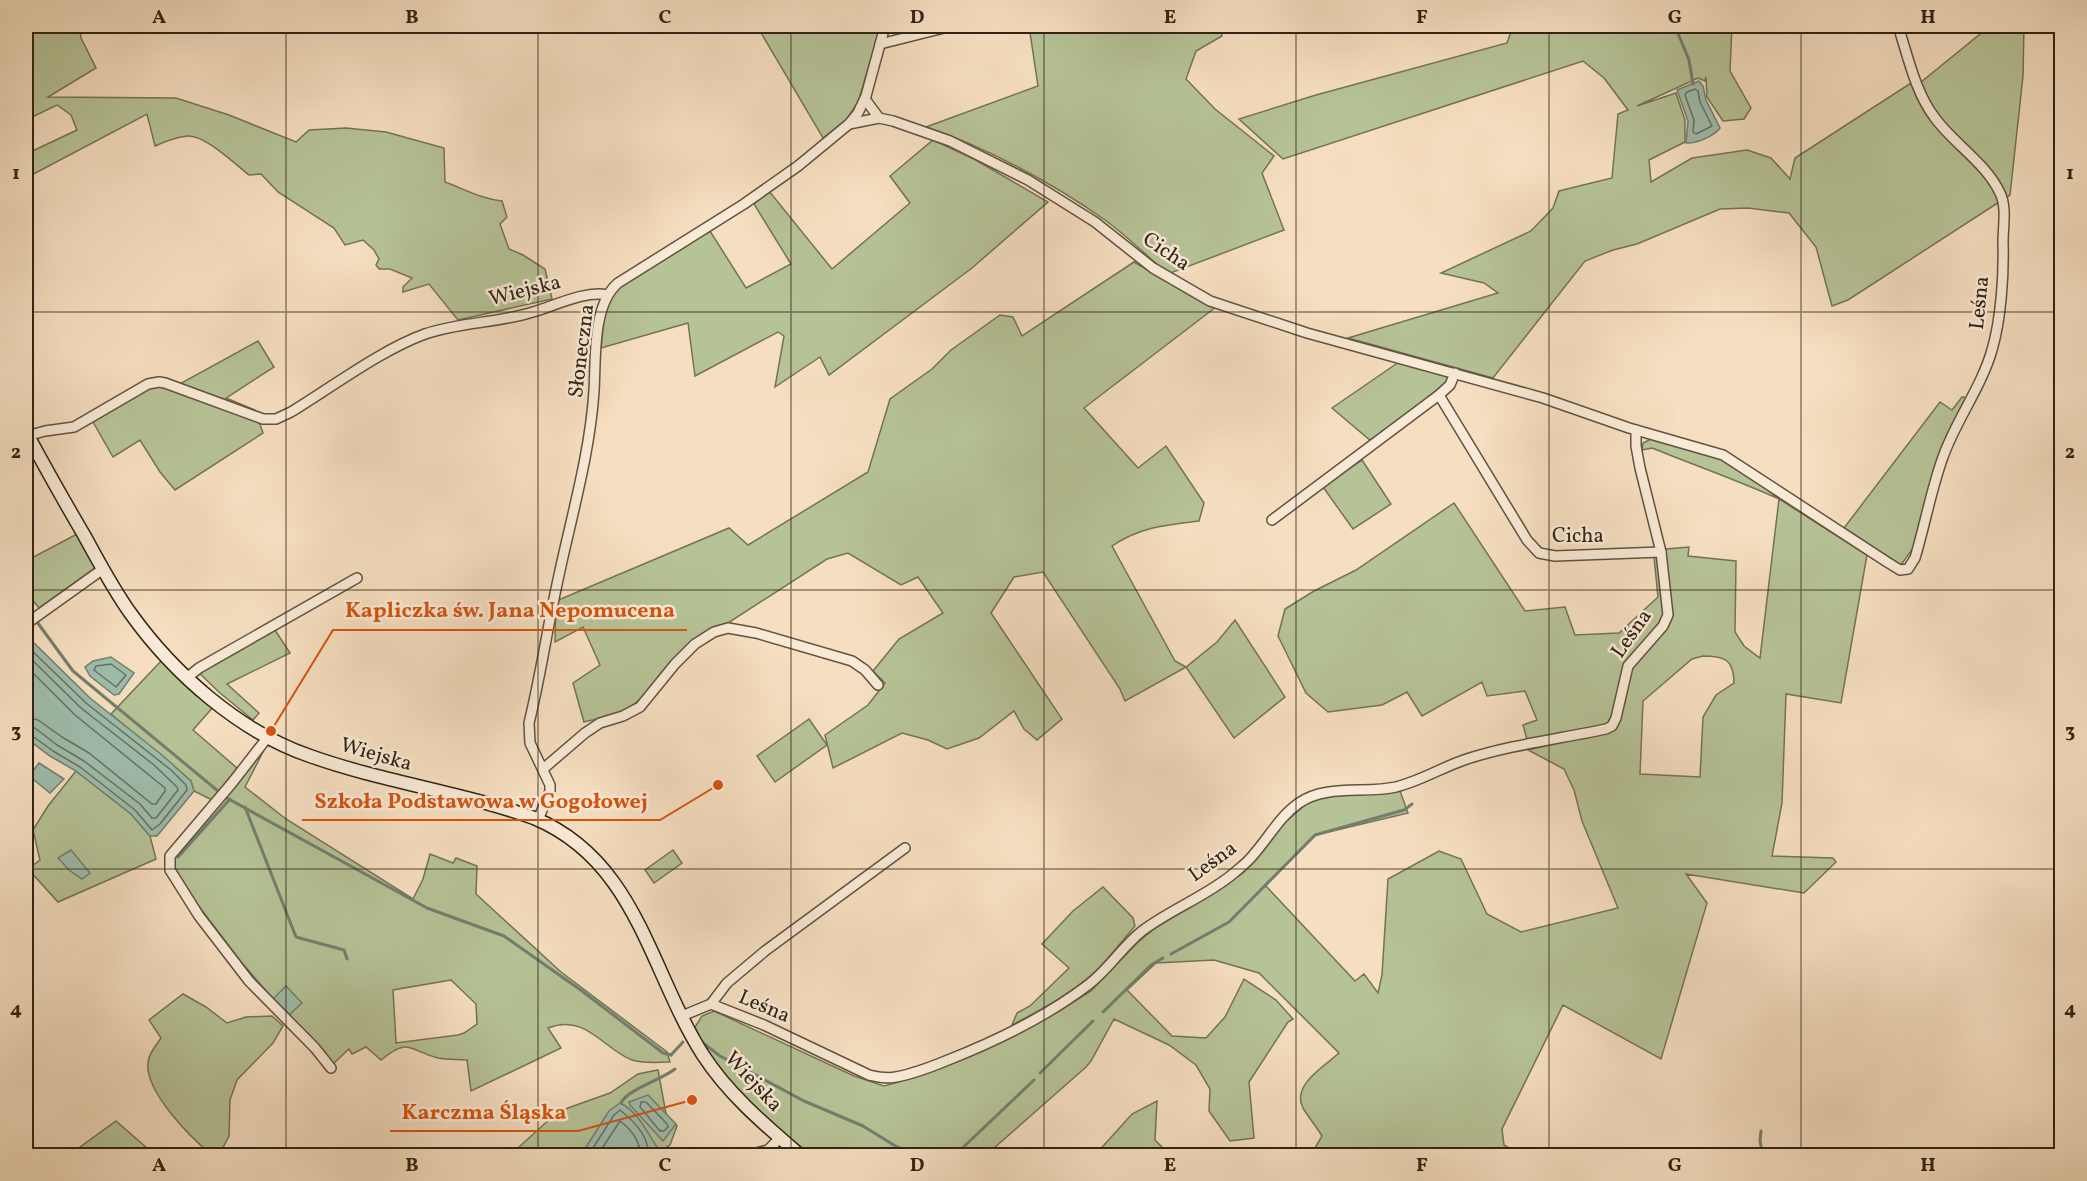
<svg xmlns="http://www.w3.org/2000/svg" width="2087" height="1181" font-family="Vollkorn,serif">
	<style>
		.green { fill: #b6c397; stroke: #747355; stroke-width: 1.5; fill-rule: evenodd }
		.water { fill: #9ebdac; stroke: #727f6f; stroke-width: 1.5 }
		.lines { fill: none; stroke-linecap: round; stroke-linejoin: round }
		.shore { stroke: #687060; stroke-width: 1.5 }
		.stream { stroke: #727f6f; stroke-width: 3 }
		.street-casing { stroke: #62523e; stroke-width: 12 }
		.secondary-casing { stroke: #312313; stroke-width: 15 }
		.street { stroke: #f9ead7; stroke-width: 9 }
		.secondary { stroke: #f9ead7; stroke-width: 12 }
		.grid { fill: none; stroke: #312313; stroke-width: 1.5; stroke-opacity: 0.55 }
		.labels { text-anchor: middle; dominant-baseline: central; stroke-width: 5; stroke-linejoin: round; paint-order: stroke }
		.street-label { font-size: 21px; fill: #312313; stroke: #f9ead7 }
		.leader { fill: none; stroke: #d6540d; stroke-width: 2 }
		.callout-dot { fill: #d6540d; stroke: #f9ead7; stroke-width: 2 }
		.callout-label { font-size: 22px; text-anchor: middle; font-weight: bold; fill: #d6540d; stroke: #f9ead7; stroke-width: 5; stroke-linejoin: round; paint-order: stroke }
		.neatline { fill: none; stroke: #312313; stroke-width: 2 }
		.grid-label { font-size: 20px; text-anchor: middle; font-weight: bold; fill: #312313 }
	</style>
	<rect width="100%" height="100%" fill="#f6dfc1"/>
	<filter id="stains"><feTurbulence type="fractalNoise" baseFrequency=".00333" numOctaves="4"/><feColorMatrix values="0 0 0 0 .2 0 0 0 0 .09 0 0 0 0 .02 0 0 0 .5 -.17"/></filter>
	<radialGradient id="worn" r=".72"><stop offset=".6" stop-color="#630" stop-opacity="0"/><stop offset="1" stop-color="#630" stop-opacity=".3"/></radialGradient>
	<g class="green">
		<path d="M26,26l36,1 18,-1 1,12 15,30 -48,29 128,1 53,17 67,27 13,-12 37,-2 40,4 58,16 1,34c19,7 37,17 57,19l5,16 -7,7 9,25 14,6 22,14 7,30 -94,21 -29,-36 -26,8v-5l9,-9 -22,-9h-11l-3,-4 3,-6 -5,-9 -11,-10 -18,5 -11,-17 -56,-36 -17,-18 -12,1c-14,-11 -44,-40 -61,-39 -12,1 -22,5 -33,10l-8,-32 -121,64v-24l51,-24 -6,-15 -14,-10 -31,15z"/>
		<polygon points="757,26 881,26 858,102 846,120 823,138"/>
		<path d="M1029,26h191l2,10 -26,15 -10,28 29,30 59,47 -12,17 22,57 -116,44c-21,-18 -41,-38 -63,-54 -51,-36 -119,-73 -179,-93l112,-41z"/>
		<polygon points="1513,26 1732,26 1730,71 1751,108 1744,119 1723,121 1707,97 1706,77 1705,81 1698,78 1637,106 1676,93 1685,120 1685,142 1649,160 1651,182 1692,158 1747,150 1771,158 1790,179 1795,158 1911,83 1921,82 1990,26 2024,26 2023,76 2010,195 1848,300 1832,306 1816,247 1789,213 1748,208 1720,209 1637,244 1613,250 1585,261 1493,378 1348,338 1498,293 1484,283 1441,273 1531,231 1553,208 1559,191 1612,178 1618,114 1628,110 1604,78 1583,61 1283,159 1239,119 1316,95 1507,43"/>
		<path d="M933,140l41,19 74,43 -76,66 -143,107 -9,-18 -45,30 9,-51 -6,-4 -83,44 -7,-53 -87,25c2,-17 2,-38 11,-54 8,-14 80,-52 98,-63l36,57 45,-24 -37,-60 15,-13 63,78 78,-66 -20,-27z"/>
		<path d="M1134,262l53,31 29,14 -132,101 54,60 28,-22 38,57 -5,18c-33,4 -59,6 -87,25l63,115 11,6 31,-25 18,-22 50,77 -51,41 -48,-71 -61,34 -5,-12 -77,-117 -29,5 -23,36 71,106 -25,21 -13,-11 -10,-18 -35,27 -32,11 -19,-9 -26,-7 -69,35 -8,-33 43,-30 17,-22 -12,-12 26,-32 44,-26 -25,-36 -17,8 -53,-32 -21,6 -99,64c-46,12 -57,47 -89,77 -13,13 -38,18 -55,22l-11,-39 27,-18 -17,-38 -28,15 1,-41 173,-73 19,17 120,-73 22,-73 42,-30 19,-19 49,-35 13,2 9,19z"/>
		<polygon points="258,341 274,367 226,398 255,410 263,433 175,490 160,472 140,440 113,457 93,422 84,417 151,378 178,385"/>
		<polygon points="1399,362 1448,377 1446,383 1371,441 1332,408"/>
		<polygon points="1962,397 1969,398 1916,544 1901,565 1844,528 1940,402 1952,410"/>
		<path d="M1651,439l64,17 23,11 41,32 88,56 -26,148 -55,-9 -4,109 -10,53 61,2 3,4 -32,31 -118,-19 21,29 -46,156 -98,-54 -61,124 2,16 17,10h-210l11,-19c-6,-10 -13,-18 -19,-28 -12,-23 22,-42 36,-55l-80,-80 -45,-13 -58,3 -29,27 45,46 34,2 19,-21 19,-38 32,21 17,19 -5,3 -39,60 5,56 -24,3 -21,-30 1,-22 -14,-24 -27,-20 -55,-26 -23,42 -5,6 -93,82 6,6h-189l-61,-50 -42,-53 -12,-25 7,-11 12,-5 140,65 30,10 14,-4 161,-71 32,-20 46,-48 30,-25 76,-45 41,-50 27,-23 24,-4 65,-5 8,22 -92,22 -51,50 90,96 9,-7 14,19 4,-18 6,-96 51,-28 22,8 26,55 34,18 97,-24 -36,-87 -8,-31 -10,-21 -36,-19 86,-20 -8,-4 -78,17 -5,-18 14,-5 -12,-29 -38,5 -5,-14 -60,34 -15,-24 -25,13 -54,7 -22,-19 -28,-57 7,-27 29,-18 42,-21 98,-67 71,108 40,-4 10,28 44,-2 39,-36 -4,-40 12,-8 23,-2 -1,9 48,5 -1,71 9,14 16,12 19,-159c-42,-19 -85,-34 -127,-51l-10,2 1,-7zM1703,656c21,0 31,3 31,27l-18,12 -13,22 -3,60 -60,-3 3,-73 49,-42z"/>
		<polygon points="1362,460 1391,504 1353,529 1323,487"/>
		<polygon points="77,534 96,567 39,608 26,592 26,561"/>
		<polygon points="275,630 290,653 227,684 259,713 253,720 220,693 198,672"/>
		<polygon points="162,660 214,706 193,730 237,768 212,800 194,791 191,781 111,714"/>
		<polygon points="809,719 827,745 775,782 757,756"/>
		<path d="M265,748l-20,39 41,32 127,80 10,-20 7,-25 23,9 3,-5 21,8 -1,28 85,78 106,80 3,10c-12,0 -26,2 -38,-2 -29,-11 -46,-47 -84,-32l13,20 -90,43 -4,-31c-9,-1 -20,0 -29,-2 -30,-8 -29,-21 -57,2l-15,-13 -14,7 -3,-5 -18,17 -89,-103 -51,-67 -17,-29v-10zM451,980l25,24 1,20 -13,9 -6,2 -62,8 -3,-53z"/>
		<polygon points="76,771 131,814 150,836 156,859 58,902 28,869 40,860 33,830 48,806"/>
		<polygon points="673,850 682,863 654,883 645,870"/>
		<path d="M1103,887l30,31 2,8c-12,14 -24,29 -37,43 -25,24 -56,40 -86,56l5,-12 13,-7 39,-38 -27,-24 31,-33z"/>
		<path d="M183,994l23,13 21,16 19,-6 26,-1 11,10 -10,17 -36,37 -7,20 -1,36 -10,19h-7c-21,-17 -67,-63 -64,-92 1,-10 7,-16 13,-25l-12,-18z"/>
		<polygon points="658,1070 666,1114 677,1126 670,1145 654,1155 509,1156 551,1118 568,1108 610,1093 638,1074"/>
		<polygon points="1157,1101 1155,1140 1170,1155 1095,1155 1132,1114"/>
		<polygon points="116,1121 155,1155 79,1155 76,1150"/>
	</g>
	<g class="water">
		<path d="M1699,81l4,5 3,14 14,28c-6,8 -24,16 -34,15l2,-22 -11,-31z"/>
		<polygon points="26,640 34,643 90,698 162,755 191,781 194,791 157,836 150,836 131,814 76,771 50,756 26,738"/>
		<polygon points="111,657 134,673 119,694 114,695 90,676 85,667 93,661"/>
		<polygon points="39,763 64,779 50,793 29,776"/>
		<polygon points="71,850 90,873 82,879 69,870 58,858"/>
		<polygon points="286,986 302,1003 287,1017 272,1000"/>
		<polygon points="648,1095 676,1124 663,1141 630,1105 629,1102"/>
		<path d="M620,1103c18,8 28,31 39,47l-9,5h-69l28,-44z"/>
	</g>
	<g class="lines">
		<g class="shore">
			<polygon points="1695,89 1698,91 1700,102 1712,126 1696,134 1693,132 1694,120 1685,95 1687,92"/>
			<polyline points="26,645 86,703 171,770 186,785 187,790 160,824 152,830 135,810 80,767 53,751 31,735 26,734"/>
			<polyline points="26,654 81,708 154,765 177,787 178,790 156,818 152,818 140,804 84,761 57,745 35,728 26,726"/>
			<polygon points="111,664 126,675 116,687 94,670 96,666"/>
			<polyline points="26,666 75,715 165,788 165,791 156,804 152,804 89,753 62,737 38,720 26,717"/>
			<polygon points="641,1102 646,1102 667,1124 668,1127 664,1131 660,1131 640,1107"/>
			<path d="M588,1156l26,-41 6,-5c14,11 30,28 28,46"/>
			<path d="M597,1156l23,-35c11,8 21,21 20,35"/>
		</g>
		<g class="stream">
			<polyline points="1675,26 1689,60 1693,84"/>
			<polyline points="26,606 31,614"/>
			<polyline points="37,622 73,671 218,791"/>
			<polyline points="225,797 427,908 504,936 582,991 663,1053 671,1055"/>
			<polyline points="245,807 296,937 344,950 347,959"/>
			<polyline points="178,857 230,799"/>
			<polyline points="1171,954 1229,922 1315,835 1404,810 1412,804"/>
			<polyline points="1103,1012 1151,965 1163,958"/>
			<polyline points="703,1043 720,1056 804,1101 863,1126 897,1147 924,1156"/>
			<polyline points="671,1055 683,1042"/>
			<polyline points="1040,1073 1093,1021"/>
			<path d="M621,1103c7,-14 40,-23 54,-34"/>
			<polyline points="1761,1131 1760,1141 1763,1156"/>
			<polyline points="954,1156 1034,1080"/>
		</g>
		<g class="street-casing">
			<g id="street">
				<polyline points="880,44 952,26"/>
				<polyline points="865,99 879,118"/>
				<path d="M849,124l30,-6 14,3 57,20 78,39 67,42 58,46 57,33 97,32 236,65 86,30 94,27 164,107 13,8 8,-1 7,-11c10,-33 16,-68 28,-101 13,-37 38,-69 49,-107 9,-31 12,-75 11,-108 0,-15 4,-35 -3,-49 -14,-30 -46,-49 -65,-75 -20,-26 -27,-62 -37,-92"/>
				<polyline points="1439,395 1527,540 1539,553 1555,556 1661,552"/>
				<path d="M27,436l18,-5 29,-4 74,-43 11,-2 6,1 98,36h13l15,-7c41,-25 90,-62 134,-78 35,-12 73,-11 108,-22 21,-6 53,-22 74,-17"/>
				<polyline points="1272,520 1439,395 1450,385 1455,373"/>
				<polyline points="26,624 103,569"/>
				<polyline points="188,677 199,668 357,578"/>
				<polyline points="267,738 232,783 170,856 170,870 199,916 249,981 315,1048 331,1068"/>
				<polyline points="543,769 585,733 600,723 623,716 640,707 675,664 695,644 714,632 728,628 756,633 852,661 865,670 878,685"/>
				<path d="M538,820l12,-29v-6l-20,-42 -1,-20c12,-49 19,-99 30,-148 13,-61 31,-122 35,-184 2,-32 -2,-86 24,-108l126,-79 54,-38 51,-42 9,-11 8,-17 19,-70"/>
				<polyline points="711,1004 727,983 765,951 905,848"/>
				<path d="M682,1016l29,-12 53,21 105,50c9,2 17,4 27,2 17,-3 35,-10 52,-17 48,-19 98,-43 140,-75 20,-15 34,-38 54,-54 29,-22 65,-35 92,-58 7,-6 15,-12 20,-19 15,-17 26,-38 45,-51 27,-19 66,-9 97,-16 24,-6 45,-19 68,-27 45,-15 95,-21 142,-31l6,-3 4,-8 12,-52 35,-40 5,-11 -7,-63 -21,-84 -4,-22v-16"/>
				<polyline points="745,1156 768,1150 780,1138"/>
			</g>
		</g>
		<g class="secondary-casing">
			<path id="secondary" d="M26,432c19,35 38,69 58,103 15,27 29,54 47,79 43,60 109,118 179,142 73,26 151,36 224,62 103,43 115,152 169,237 26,40 62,70 98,101"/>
		</g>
		<use href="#street" class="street"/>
		<use href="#secondary" class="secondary"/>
	</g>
	<path class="grid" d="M286,26v1130M538,26v1130M791,26v1130M1044,26v1130M1296,26v1130M1549,26v1130M1801,26v1130M26,312h2036M26,590h2036M26,869h2036"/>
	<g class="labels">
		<g class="street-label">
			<text transform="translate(1166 252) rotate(34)">Cicha</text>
			<text transform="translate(525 291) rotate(-14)">Wiejska</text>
			<text transform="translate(1980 303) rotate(-84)">Leśna</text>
			<text transform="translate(582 351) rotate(-83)">Słoneczna</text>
			<text x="1578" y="536">Cicha</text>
			<text transform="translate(1632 634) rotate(-55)">Leśna</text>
			<text transform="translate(376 755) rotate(16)">Wiejska</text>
			<text transform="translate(1213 862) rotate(-36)">Leśna</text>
			<text transform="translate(764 1007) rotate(23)">Leśna</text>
			<text transform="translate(753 1082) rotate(47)">Wiejska</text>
		</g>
	</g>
	<path class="leader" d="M271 731L333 630H687M718 785L660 820H302M692 1100L578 1131H390"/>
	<g class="callout-dot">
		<circle cx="271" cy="731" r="6"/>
		<circle cx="718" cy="785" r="6"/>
		<circle cx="692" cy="1100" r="6"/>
	</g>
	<g class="callout-label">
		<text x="510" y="617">Kapliczka św. Jana Nepomucena</text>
		<text x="481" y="808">Szkoła Podstawowa w Gogołowej</text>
		<text x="484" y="1119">Karczma Śląska</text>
	</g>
	<rect width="2087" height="1181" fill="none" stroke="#f6dfc1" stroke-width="66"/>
	<rect x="33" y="33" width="2021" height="1115" class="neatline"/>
	<g class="grid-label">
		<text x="159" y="23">A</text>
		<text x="412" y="23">B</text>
		<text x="665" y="23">C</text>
		<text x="917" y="23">D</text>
		<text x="1170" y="23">E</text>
		<text x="1422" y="23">F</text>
		<text x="1675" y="23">G</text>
		<text x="1928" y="23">H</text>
		<text x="16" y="179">1</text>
		<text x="2070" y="179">1</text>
		<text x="16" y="458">2</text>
		<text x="2070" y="458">2</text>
		<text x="16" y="737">3</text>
		<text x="2070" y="737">3</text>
		<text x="16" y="1015">4</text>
		<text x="2070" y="1015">4</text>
		<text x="159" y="1171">A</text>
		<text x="412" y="1171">B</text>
		<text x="665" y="1171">C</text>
		<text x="917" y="1171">D</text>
		<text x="1170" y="1171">E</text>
		<text x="1422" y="1171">F</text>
		<text x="1675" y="1171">G</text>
		<text x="1928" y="1171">H</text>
	</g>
	<rect width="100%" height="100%" filter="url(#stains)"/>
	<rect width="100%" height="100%" fill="url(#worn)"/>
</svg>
